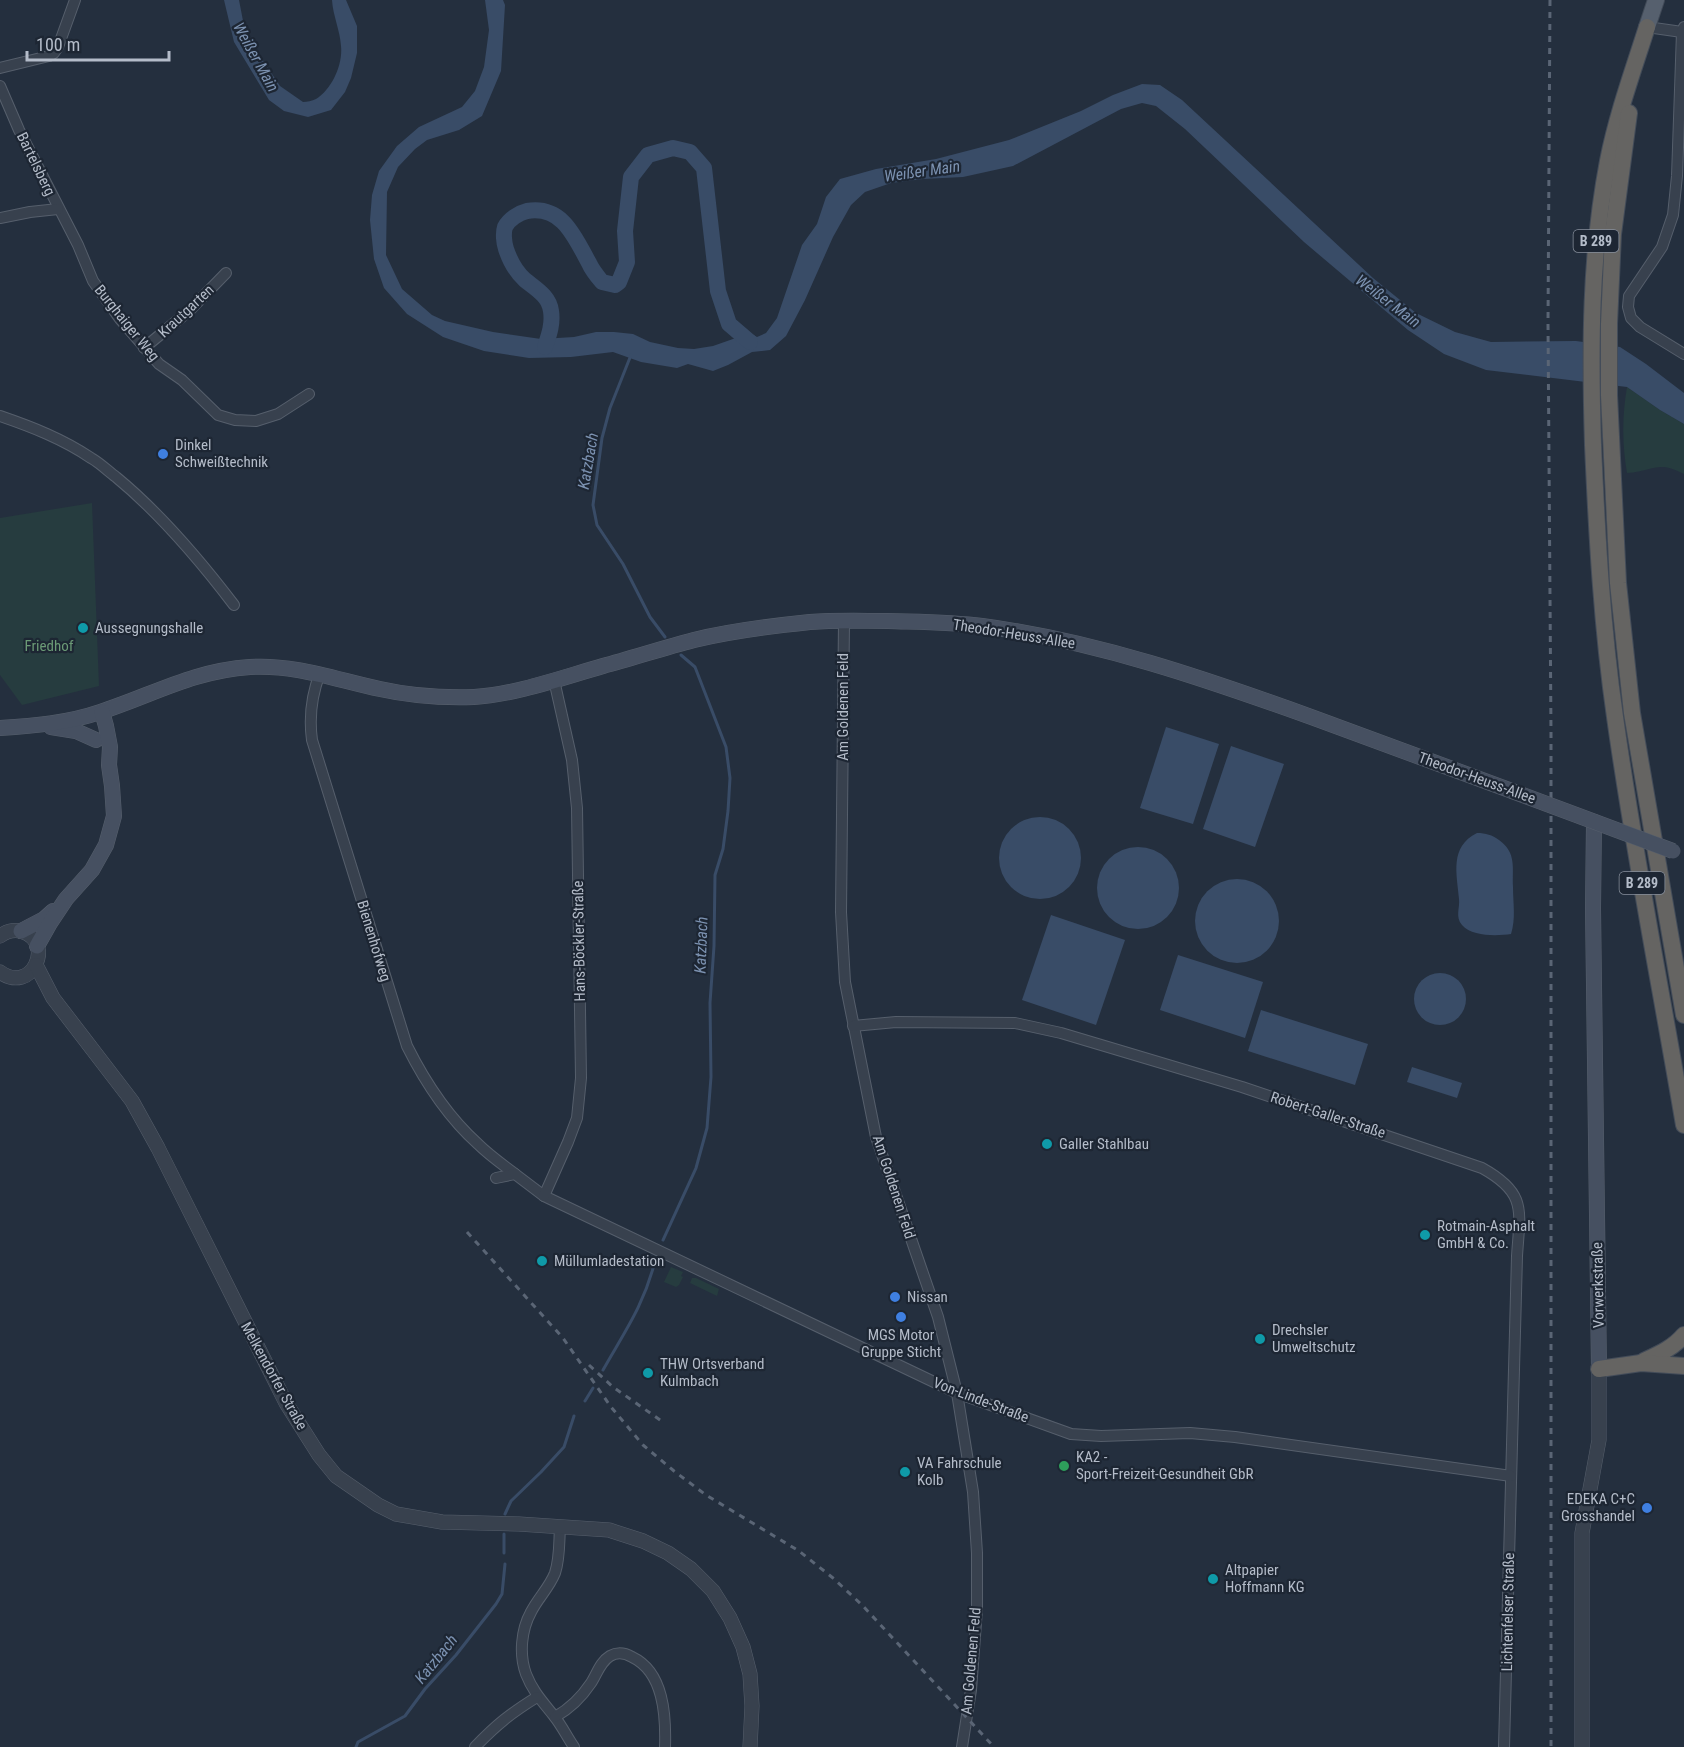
<svg xmlns="http://www.w3.org/2000/svg" width="1684" height="1747" font-family="'Roboto Condensed',sans-serif">
	<style>
		.green { fill: #263c3f }
		.water { fill: #394c67 }
		.lines { fill: none; stroke-linecap: round; stroke-linejoin: round }
		.stream { stroke: #394c67; stroke-width: 3 }
		.river { stroke: #394c67; stroke-width: 16 }
		.minor-casing { stroke: #565f6c; stroke-width: 12 }
		.tertiary-casing { stroke: #565f6c; stroke-width: 15 }
		.secondary-casing { stroke: #565f6c; stroke-width: 16 }
		.primary-casing { stroke: #414a57; stroke-width: 18 }
		.trunk-casing { stroke: #434c59; stroke-width: 18 }
		.minor { stroke: #38414e; stroke-width: 10 }
		.tertiary { stroke: #38414e; stroke-width: 14 }
		.secondary { stroke: #465061; stroke-width: 15 }
		.primary { stroke: #56606e; stroke-width: 16 }
		.trunk { stroke: #656462; stroke-width: 16 }
		.rail { stroke: #5a6575; stroke-width: 3; stroke-dasharray: 6 6; stroke-linecap: butt }
		.secondary-bridge-casing { stroke: #565f6c; stroke-width: 16; stroke-linecap: butt }
		.secondary-bridge { stroke: #465061; stroke-width: 15 }
		.shop-dot { fill: #3f7fe0; stroke: #1d2633; stroke-width: 2 }
		.culture-dot { fill: #0f9aa8; stroke: #1d2633; stroke-width: 2 }
		.leisure-dot { fill: #2e9e5b; stroke: #1d2633; stroke-width: 2 }
		.labels { text-anchor: middle; dominant-baseline: central; stroke-width: 4.5; stroke-linejoin: round; paint-order: stroke }
		.shield { fill: #1d2633; stroke: #878f9c; stroke-width: 1.5 }
		.shield-label { font-size: 14px; font-weight: bold; fill: #b4bcc9 }
		.street-label { font-size: 15px; fill: #b4bcc9; stroke: #1d2633 }
		.poi-label { font-size: 15px; fill: #b4bcc9; stroke: #1d2633; text-anchor: start }
		.park-label { font-size: 15px; fill: #6b9a76; stroke: #1d2633 }
		.water-label { font-size: 16px; font-style: italic; fill: #7c92b1; stroke: #1d2633 }
	</style>
	<rect width="100%" height="100%" fill="#242f3e"/>
	<g class="green">
		<path d="M1627,387l33,23 24,14v50c-27,-14 -29,-3 -57,-1 -5,-29 -5,-57 0,-86z"/>
		<polygon points="92,503 99,686 22,705 0,675 0,518"/>
		<polygon points="671,1267 683,1272 681,1276 683,1277 679,1285 676,1287 664,1282"/>
		<polygon points="692,1278 696,1278 719,1289 717,1296 690,1283"/>
	</g>
	<g class="water">
		<path d="M224,0h15l5,26 16,30 20,30 23,16c4,0 9,-1 13,-3 16,-10 27,-35 25,-53 -1,-16 -8,-30 -9,-46h14l11,26v27l-6,25 -6,14 -14,18 -23,7 -24,-6 -15,-11 -35,-58z"/>
		<polygon points="485,0 503,0 505,5 501,71 482,116 459,130 427,140 415,149 398,167 387,192 386,255 402,289 432,315 445,321 493,332 541,339 574,337 596,332 614,332 633,334 650,342 678,348 694,349 713,346 750,333 757,337 766,333 777,318 802,245 817,224 826,197 840,179 876,169 936,159 1009,140 1081,111 1113,95 1142,84 1160,85 1182,100 1373,278 1416,313 1455,332 1491,342 1576,341 1620,347 1646,364 1684,393 1684,424 1660,410 1627,387 1486,370 1444,354 1408,330 1304,242 1185,129 1156,106 1142,103 1121,109 1013,166 963,177 923,179 891,183 865,192 851,205 833,237 805,300 786,336 770,350 752,352 728,365 713,371 688,364 677,368 641,362 613,352 571,357 529,358 484,351 443,337 407,314 384,288 374,259 370,220 372,195 379,171 397,146 419,127 462,107 475,91 484,67 489,30"/>
		<polygon points="1166,727 1219,744 1193,824 1140,808"/>
		<polygon points="1231,746 1284,764 1255,847 1203,829"/>
		<circle cx="1040" cy="858" r="41"/>
		<path d="M1477,833c9,0 15,2 22,7 18,13 13,28 14,47 0,16 3,32 -2,47 -13,2 -39,3 -49,-9 -7,-8 -2,-17 -3,-26 -2,-25 -10,-52 18,-66z"/>
		<circle cx="1138" cy="888" r="41"/>
		<circle cx="1237" cy="921" r="42"/>
		<polygon points="1051,915 1125,940 1096,1025 1022,1000"/>
		<polygon points="1178,955 1263,982 1245,1038 1160,1010"/>
		<circle cx="1440" cy="999" r="26"/>
		<polygon points="1261,1010 1368,1044 1355,1085 1248,1051"/>
		<polygon points="1412,1067 1462,1083 1457,1098 1407,1082"/>
	</g>
	<g class="lines">
		<g class="stream">
			<polyline points="631,355 610,408 602,438 593,505 597,525 623,564 650,617 665,637"/>
			<polyline points="663,1240 696,1168 707,1128 711,1077 710,1003 714,946 715,875 723,849 728,811 730,778 726,747 695,667 681,655"/>
			<path d="M603,1370c22,-39 41,-65 52,-109"/>
			<polyline points="585,1401 593,1388"/>
			<polyline points="505,1514 511,1501 541,1472 564,1447 574,1416"/>
			<polyline points="504,1553 504,1534"/>
			<polyline points="356,1747 358,1742 405,1716 425,1689 456,1655 496,1604 502,1594 505,1564"/>
		</g>
		<path class="river" d="M545,347c4,-12 8,-23 6,-36 -2,-15 -15,-22 -26,-31 -9,-8 -15,-19 -19,-31 -2,-6 -3,-16 -1,-22 4,-8 14,-14 22,-16 36,-6 48,27 62,52 3,7 8,13 13,19l13,3 4,-3 8,-20 -2,-31 6,-54 17,-22 25,-7 17,4 14,16 14,123 11,33 21,18"/>
		<g class="minor-casing">
			<g id="minor">
				<polyline points="1647,27 1682,32"/>
				<polyline points="1684,27 1682,32 1677,176 1673,215 1662,247 1629,296 1628,307 1631,318 1640,327 1684,354"/>
				<polyline points="0,68 49,56 54,53 58,47 75,0"/>
				<polyline points="0,86 19,130 78,245 93,281 120,319 159,364 182,380 218,415 235,420 256,421 278,414 309,394"/>
				<polyline points="0,218 30,212 58,209"/>
				<polyline points="144,348 190,310 226,273"/>
				<path d="M0,416c32,11 63,23 91,42 9,5 17,13 25,19 45,37 83,82 118,128"/>
				<polyline points="844,621 841,912 845,982 876,1137 938,1317 957,1393 973,1492 977,1553 977,1609 971,1690 962,1747"/>
				<path d="M320,673c-8,21 -11,45 -8,67l95,306c17,34 42,72 71,98 11,11 24,20 37,30"/>
				<path d="M853,1026l43,-4 119,1 46,10 181,54 240,81c45,25 38,42 35,88l-13,491"/>
				<polyline points="496,1178 515,1174 544,1196 957,1393 1071,1434 1101,1436 1190,1433 1235,1437 1511,1476"/>
				<polyline points="544,1196 568,1142 577,1118 581,1078 577,808 572,760 554,680"/>
				<path d="M560,1527c-1,15 0,31 -5,46 -6,15 -17,25 -24,39 -10,18 -12,43 -5,62 7,18 17,28 28,42 8,10 13,21 20,31"/>
				<path d="M555,1717c16,-9 26,-19 36,-34 6,-9 9,-21 19,-27 7,-4 15,-3 22,1 32,15 34,59 33,90"/>
				<path d="M475,1747c21,-22 36,-34 62,-50"/>
			</g>
		</g>
		<g class="tertiary-casing">
			<g id="tertiary">
				<path d="M0,936c7,-5 15,-7 23,-4 32,11 9,63 -23,40"/>
				<polyline points="36,965 53,998 132,1101 158,1148 286,1403 319,1455 336,1476 378,1505 396,1514 442,1522 519,1524 609,1530 643,1541 668,1553 691,1569 713,1591 730,1618 743,1647 750,1674 752,1706 750,1747"/>
				<polyline points="1582,1747 1582,1533 1599,1440 1599,1369"/>
			</g>
		</g>
		<g class="secondary-casing">
			<g id="secondary">
				<polyline points="51,727 76,731 96,740"/>
				<path d="M0,728c33,-2 68,-5 100,-16 53,-17 92,-41 150,-45 45,-3 87,13 130,22 31,7 62,9 94,8 40,-2 90,-20 129,-31 30,-8 60,-18 91,-26 37,-9 77,-14 116,-18 26,-2 52,-1 78,-1 31,1 63,1 94,5 114,15 224,53 332,92 66,25 132,49 198,73"/>
				<polyline points="1594,822 1593,908 1599,1369"/>
				<polyline points="21,931 44,919 53,911"/>
				<polyline points="37,946 50,923 66,899 92,870 106,845 114,816 112,786 109,765 110,747 106,726 102,712"/>
			</g>
		</g>
		<g class="primary-casing">
			<polyline id="primary" points="1647,27 1656,0"/>
		</g>
		<g class="trunk-casing">
			<g id="trunk">
				<path d="M1647,27c-14,44 -30,88 -39,134 -18,94 -18,188 -15,284 4,91 9,182 22,272 19,137 46,272 69,408"/>
				<polyline points="1629,113 1613,234 1609,324 1609,395 1618,583 1632,713 1684,1015"/>
				<path d="M1644,1361c15,-7 29,-13 40,-26"/>
				<polyline points="1599,1369 1641,1363 1684,1366"/>
			</g>
		</g>
		<use href="#minor" class="minor"/>
		<use href="#tertiary" class="tertiary"/>
		<use href="#secondary" class="secondary"/>
		<use href="#primary" class="primary"/>
		<use href="#trunk" class="trunk"/>
		<g class="rail">
			<polyline points="1550,0 1548,323 1551,732 1551,1747"/>
			<polyline points="467,1232 563,1338 611,1407 643,1445 674,1471 706,1495 799,1551 833,1578 862,1605 994,1747"/>
			<polyline points="589,1365 613,1387 663,1422"/>
		</g>
		<g class="secondary-bridge-casing">
			<polyline id="secondary-bridge" points="1512,791 1673,851"/>
		</g>
		<use href="#secondary-bridge" class="secondary-bridge"/>
	</g>
	<g class="shop-dot">
		<circle cx="163" cy="454" r="6"/>
		<circle cx="895" cy="1297" r="6"/>
		<circle cx="901" cy="1317" r="6"/>
		<circle cx="1647" cy="1508" r="6"/>
	</g>
	<g class="culture-dot">
		<circle cx="83" cy="628" r="6"/>
		<circle cx="1047" cy="1144" r="6"/>
		<circle cx="1425" cy="1235" r="6"/>
		<circle cx="542" cy="1261" r="6"/>
		<circle cx="1260" cy="1339" r="6"/>
		<circle cx="648" cy="1373" r="6"/>
		<circle cx="905" cy="1472" r="6"/>
		<circle cx="1213" cy="1579" r="6"/>
	</g>
	<circle class="leisure-dot" cx="1064" cy="1466" r="6"/>
	<g class="labels">
		<g class="shield">
			<rect x="1573.5" y="230" width="45" height="22" rx="4.5"/>
			<rect x="1619.5" y="872" width="45" height="22" rx="4.5"/>
		</g>
		<g class="shield-label">
			<text x="1596" y="241">B 289</text>
			<text x="1642" y="883">B 289</text>
		</g>
		<g class="street-label">
			<text transform="translate(36 164) rotate(64)">Bartelsberg</text>
			<text transform="translate(186 311) rotate(-43)">Krautgarten</text>
			<text transform="translate(127 323) rotate(51)">Burghaiger Weg</text>
			<text transform="translate(1014 634) rotate(9)">Theodor-Heuss-Allee</text>
			<text transform="translate(843 707) rotate(-90)">Am Goldenen Feld</text>
			<text transform="translate(1477 778) rotate(20)">Theodor-Heuss-Allee</text>
			<text transform="translate(374 941) rotate(73)">Bienenhofweg</text>
			<text transform="translate(579 941) rotate(-91)">Hans-Böckler-Straße</text>
			<text transform="translate(1328 1115) rotate(18)">Robert-Galler-Straße</text>
			<text transform="translate(894 1187) rotate(72)">Am Goldenen Feld</text>
			<text transform="translate(1598 1285) rotate(-91)">Vorwerkstraße</text>
			<text transform="translate(274 1376) rotate(61)">Melkendorfer Straße</text>
			<text transform="translate(981 1400) rotate(21)">Von-Linde-Straße</text>
			<text transform="translate(1508 1612) rotate(-89)">Lichtenfelser Straße</text>
			<text transform="translate(971 1661) rotate(-85)">Am Goldenen Feld</text>
		</g>
		<g class="poi-label">
			<text x="175" y="445">Dinkel<tspan x="175" dy="17">Schweißtechnik</tspan></text>
			<text x="95" y="628">Aussegnungshalle</text>
			<text x="1059" y="1144">Galler Stahlbau</text>
			<text x="1437" y="1226">Rotmain-Asphalt<tspan x="1437" dy="17">GmbH &amp; Co.</tspan></text>
			<text x="554" y="1261">Müllumladestation</text>
			<text x="907" y="1297">Nissan</text>
			<text x="1272" y="1330">Drechsler<tspan x="1272" dy="17">Umweltschutz</tspan></text>
			<text x="901" y="1335" text-anchor="middle">MGS Motor<tspan x="901" dy="17">Gruppe Sticht</tspan></text>
			<text x="660" y="1364">THW Ortsverband<tspan x="660" dy="17">Kulmbach</tspan></text>
			<text x="1076" y="1457">KA2 -<tspan x="1076" dy="17">Sport-Freizeit-Gesundheit GbR</tspan></text>
			<text x="917" y="1463">VA Fahrschule<tspan x="917" dy="17">Kolb</tspan></text>
			<text x="1635" y="1499" text-anchor="end">EDEKA C+C<tspan x="1635" dy="17">Grosshandel</tspan></text>
			<text x="1225" y="1570">Altpapier<tspan x="1225" dy="17">Hoffmann KG</tspan></text>
		</g>
		<g class="park-label">
			<text x="49" y="646">Friedhof</text>
		</g>
		<g class="water-label">
			<text transform="translate(256 57) rotate(61)">Weißer Main</text>
			<text transform="translate(922 171) rotate(-8)">Weißer Main</text>
			<text transform="translate(1388 301) rotate(37)">Weißer Main</text>
			<text transform="translate(588 461) rotate(-80)">Katzbach</text>
			<text transform="translate(701 945) rotate(-88)">Katzbach</text>
			<text transform="translate(436 1659) rotate(-51)">Katzbach</text>
		</g>
	</g>
	<path d="M27 51v9h142v-9" fill="none" stroke="#b4bcc9" stroke-width="3"/>
	<text x="36" y="51" font-size="18" fill="#b4bcc9" stroke="#1d2633" stroke-width="4.5" paint-order="stroke">100 m</text>
</svg>
